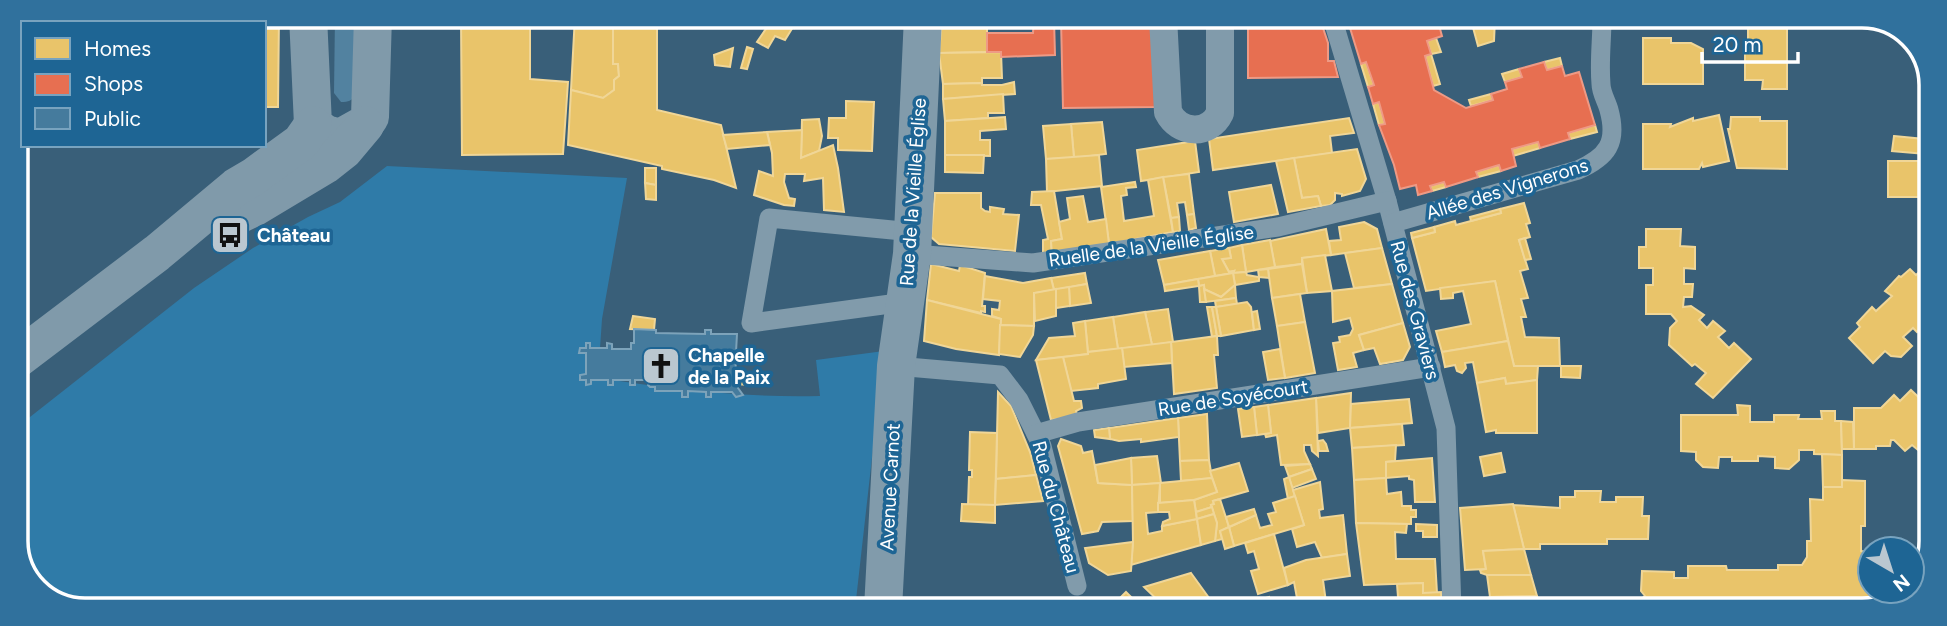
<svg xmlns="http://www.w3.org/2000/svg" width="1947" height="626" font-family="Figtree,sans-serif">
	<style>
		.green { fill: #2f7ba8 }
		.water { fill: #5282a0 }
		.homes { fill: #e9c46a; stroke: #f0d697; stroke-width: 2 }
		.shops { fill: #e76f51; stroke: #ee9a85; stroke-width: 2 }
		.public { fill: #457b9d; stroke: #7da3ba; stroke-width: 2 }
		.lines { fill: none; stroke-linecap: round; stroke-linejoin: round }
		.service { stroke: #819bab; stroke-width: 19 }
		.pedestrian { stroke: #819bab; stroke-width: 28 }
		.minor { stroke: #819bab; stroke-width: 38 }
		.primary { stroke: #809aaa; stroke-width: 38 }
		.labels { text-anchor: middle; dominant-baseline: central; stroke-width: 7; stroke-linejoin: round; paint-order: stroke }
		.street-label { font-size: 19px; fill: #fff; stroke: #1e6594 }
		.poi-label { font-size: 19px; font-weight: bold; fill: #fff; stroke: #1e6594; text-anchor: start }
		.rim { fill: none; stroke: #fff; stroke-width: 3.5 }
	</style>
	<rect width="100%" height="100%" fill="#395f79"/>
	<path class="green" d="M387,166l240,12 -25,141 -4,59c76,11 145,20 222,18l-4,-36 68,-9 -29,258 -788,-1 -37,-25 -14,-37v-118l178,-140 59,-40 55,-31 32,-15z"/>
	<path class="water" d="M335,16h22l-1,79c-5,6 -7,7 -15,7l-7,-9z"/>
	<g class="homes">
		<rect x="193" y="16" width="15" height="6"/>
		<polygon points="208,16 279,16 278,107 264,107 264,23 208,22"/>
		<polygon points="445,16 530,16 530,79 568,82 563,154 462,155 461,17"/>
		<polygon points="575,16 613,16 613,64 618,64 619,76 614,80 614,90 603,98 571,90"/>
		<polygon points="613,16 657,17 657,110 721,125 736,188 714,180 662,169 662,166 568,145 571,90 603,98 614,90 614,80 619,76 618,64 613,64"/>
		<polygon points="774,17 802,17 794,28 793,27 785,40 775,36 768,48 757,42"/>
		<polygon points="942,17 975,17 974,23 942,21"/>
		<polygon points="975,17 987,17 987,52 939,53 942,21 974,23"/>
		<polygon points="1480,18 1495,18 1494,41 1478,46 1471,20"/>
		<polygon points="1759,18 1787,18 1787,89 1762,89 1763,80 1745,80 1745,49 1748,49 1748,25 1759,25"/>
		<polygon points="1436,38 1441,52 1431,54 1427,41"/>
		<polygon points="1643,38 1671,38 1671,43 1691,43 1703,49 1703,84 1643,84"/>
		<polygon points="747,47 753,49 747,69 741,68"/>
		<polygon points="733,48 730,67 715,65 714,55"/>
		<polygon points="1001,52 1002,78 982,78 982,83 943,84 939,53"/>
		<polygon points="1431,54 1440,84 1433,86 1425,56"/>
		<polygon points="1560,58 1562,66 1547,70 1544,62"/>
		<polygon points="1366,62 1374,85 1368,87 1361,64"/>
		<polygon points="23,68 23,111 16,111 16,85"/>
		<polygon points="1519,69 1522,77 1505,82 1502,74"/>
		<polygon points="1014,82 1015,94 943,99 943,84 982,83 982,85 1002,85"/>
		<polygon points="1003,94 1004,113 988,113 988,118 945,121 943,99"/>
		<polygon points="1491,94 1493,100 1471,106 1469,100"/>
		<polygon points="846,101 874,102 872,151 838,150 838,138 828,138 829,118 846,118"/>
		<polygon points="1379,102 1385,124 1379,125 1373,104"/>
		<polygon points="1719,115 1729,161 1703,167 1702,163 1699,169 1643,169 1643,124 1671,124 1670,127 1693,118 1693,121"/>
		<polygon points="1005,117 1006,129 980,131 980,140 990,140 990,156 945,155 945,121"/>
		<polygon points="1731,117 1760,117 1760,121 1787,121 1787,169 1737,168 1728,129 1730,129"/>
		<polygon points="1349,118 1354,133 1330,136 1332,153 1213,170 1209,139"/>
		<polygon points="819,119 822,136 819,151 801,158 802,120"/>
		<polygon points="1102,122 1106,154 1074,158 1071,124"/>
		<polygon points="1071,124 1074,158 1046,159 1043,126"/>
		<polygon points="1595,125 1597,132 1570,139 1568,133"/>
		<polygon points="802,130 801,158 833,145 838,168 844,212 824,210 823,178 804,181 805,174 785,174 784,182 789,198 795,199 794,206 784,205 754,195 759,171 773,176 772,153 767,132"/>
		<polygon points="767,132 770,145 727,149 723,135"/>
		<polygon points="1894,136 1924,139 1925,154 1892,151"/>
		<polygon points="1195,141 1199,172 1141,181 1137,150"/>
		<polygon points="1538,142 1540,148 1513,156 1512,149"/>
		<polygon points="1357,149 1366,179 1360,191 1342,196 1342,194 1335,193 1335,200 1330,205 1321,206 1318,196 1302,198 1294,158"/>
		<polygon points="945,155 984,155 983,173 945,172"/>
		<polygon points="1099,155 1102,186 1047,192 1046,159"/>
		<polygon points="1294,158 1302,198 1318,196 1321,206 1288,212 1276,161"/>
		<rect x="1888" y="161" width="36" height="36"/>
		<polygon points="1499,165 1501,171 1478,177 1476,172"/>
		<polygon points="645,168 656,168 656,185 645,183"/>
		<polygon points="1189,174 1194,214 1187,215 1185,202 1177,203 1179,217 1171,218 1163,177"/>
		<polygon points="1163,177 1173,232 1109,244 1101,187 1135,182 1136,187 1126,188 1127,195 1121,196 1124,221 1154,216 1148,180"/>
		<polygon points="1444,182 1446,187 1432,191 1430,186"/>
		<polygon points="645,183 656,185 656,200 646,199"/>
		<polygon points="1271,185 1278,214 1234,222 1229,192"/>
		<polygon points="1054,191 1062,239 1051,241 1052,255 1043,254 1043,240 1048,239 1041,205 1031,205 1032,192"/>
		<polygon points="935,193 981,193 981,208 985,211 990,212 990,207 1004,209 1003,214 1019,215 1015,251 939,244 931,237"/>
		<polygon points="1083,196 1088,222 1106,219 1109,244 1052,255 1051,241 1062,239 1059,222 1070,219 1067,198"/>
		<polygon points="1524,203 1530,223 1526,224 1530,237 1519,240 1528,269 1520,271 1528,298 1521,299 1526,317 1521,317 1525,337 1559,338 1560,366 1514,366 1495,281 1426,291 1412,238 1435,232 1434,227 1455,221 1456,225 1501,213 1500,209"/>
		<polygon points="1500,209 1501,213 1471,221 1470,217"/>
		<polygon points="1194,214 1196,228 1189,230 1187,215"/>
		<polygon points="1179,217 1180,231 1173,232 1171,218"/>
		<polygon points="1364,222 1377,229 1382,248 1331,255 1329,241 1341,240 1339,227"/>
		<polygon points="1434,227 1435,232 1412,238 1411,233"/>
		<polygon points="1326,229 1331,255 1302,258 1302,264 1275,267 1270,241"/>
		<polygon points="1646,229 1681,229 1680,246 1695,247 1695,269 1684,268 1684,284 1693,284 1692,297 1684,297 1683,307 1691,306 1704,315 1699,320 1707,328 1713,321 1725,331 1718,337 1729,348 1734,343 1751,359 1713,398 1696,384 1706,373 1695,364 1692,366 1669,345 1670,328 1677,321 1671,314 1646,314 1646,285 1653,285 1653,268 1639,268 1639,247 1646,247"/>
		<polygon points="1525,238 1531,259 1525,260 1519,240"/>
		<polygon points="1270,240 1275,267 1246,272 1242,245"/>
		<polygon points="1927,243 1930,243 1930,319 1917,332 1913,328 1903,337 1912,346 1901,357 1891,356 1885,351 1873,363 1849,338 1860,327 1857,323 1872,307 1876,311 1892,296 1885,291 1899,276 1901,277 1910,269 1916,275 1927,265"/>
		<polygon points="1242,245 1246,272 1233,273 1234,271 1229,272 1222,259 1231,258 1229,248"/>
		<polygon points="1229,248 1231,258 1222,259 1229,272 1234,271 1233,273 1215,276 1210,251"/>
		<polygon points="1382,248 1392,284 1354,288 1345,253"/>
		<polygon points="1210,251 1215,276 1164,285 1158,260"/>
		<polygon points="1325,255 1332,291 1307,293 1302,258"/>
		<polygon points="931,264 959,271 960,265 985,273 982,306 985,306 985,312 981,311 981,313 927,300"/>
		<polygon points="1302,264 1307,293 1272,298 1268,269"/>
		<polygon points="1268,269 1269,278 1259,277 1258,270"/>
		<polygon points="1246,272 1247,275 1259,277 1259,281 1235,285 1233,273"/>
		<polygon points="1085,273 1087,284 1054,290 1051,278"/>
		<polygon points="1233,273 1235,285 1221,297 1204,289 1204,285 1199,286 1198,279"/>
		<polygon points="985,276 1023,283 1051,278 1054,290 1034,293 1034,326 1000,325 1001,319 992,316 992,309 999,310 1000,301 983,299"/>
		<polygon points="1198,279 1199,286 1165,291 1164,285"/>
		<polygon points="1495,281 1508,341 1442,352 1436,331 1471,324 1463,291 1453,293 1453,298 1441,299 1440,288"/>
		<polygon points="1087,284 1091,303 1070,306 1069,287"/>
		<polygon points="1392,284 1403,323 1359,335 1364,350 1353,353 1357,367 1338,370 1333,343 1340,342 1339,337 1350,335 1353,329 1350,318 1333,322 1332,291"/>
		<polygon points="1204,285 1206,302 1200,302 1199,286"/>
		<polygon points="1235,285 1236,298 1206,302 1204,289 1221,297"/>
		<polygon points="1069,287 1070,306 1056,308 1056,289"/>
		<polygon points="1056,289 1056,316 1035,321 1034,293"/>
		<polygon points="1300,294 1305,322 1277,326 1272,298"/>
		<polygon points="1236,298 1237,304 1216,307 1215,301"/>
		<polygon points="927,300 1001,319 999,355 956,349 924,341"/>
		<polygon points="1247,302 1251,307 1254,330 1221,336 1216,307"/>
		<polygon points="1207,307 1212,307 1217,336 1212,337"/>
		<polygon points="1212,307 1216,307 1221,336 1217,336"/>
		<polygon points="1168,309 1173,342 1152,345 1145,312"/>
		<polygon points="1257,311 1260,329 1254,330 1252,312"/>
		<polygon points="1145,312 1152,345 1118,349 1113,317"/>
		<polygon points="633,316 655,319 654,330 630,329"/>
		<polygon points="1113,317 1118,349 1088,352 1085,321"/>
		<polygon points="1085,321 1088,354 1036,360 1049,338 1075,336 1073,323"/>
		<polygon points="1305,322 1315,373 1285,378 1277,326"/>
		<polygon points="1403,323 1410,347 1403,360 1380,364 1374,348 1364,350 1359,335"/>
		<polygon points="1000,325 1034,326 1033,335 1020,357 999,354"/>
		<polygon points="1217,336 1218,355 1214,355 1217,388 1174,394 1171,342"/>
		<polygon points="1508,341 1514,366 1538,366 1537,380 1506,384 1505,378 1477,383 1473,362 1465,363 1466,368 1462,373 1457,371 1455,365 1445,367 1442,352"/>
		<polygon points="1171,342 1172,363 1124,367 1122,348"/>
		<polygon points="1122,348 1126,379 1098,384 1098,388 1071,391 1063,357 1088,354 1088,352"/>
		<polygon points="1280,349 1285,378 1268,380 1263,352"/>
		<polygon points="1063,357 1074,401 1081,401 1082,408 1076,411 1077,416 1051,420 1036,360"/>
		<polygon points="1561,366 1581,366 1580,378 1561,377"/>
		<polygon points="751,377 751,385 735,384 736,379"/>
		<polygon points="1505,378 1506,384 1537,380 1537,433 1496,433 1496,430 1486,432 1477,383"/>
		<polygon points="1911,390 1930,408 1929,419 1924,425 1929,431 1929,439 1918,450 1912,445 1905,451 1894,440 1891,440 1890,446 1876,446 1876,449 1854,449 1854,408 1881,408 1894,395 1900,401"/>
		<polygon points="998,392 1011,406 1030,452 1036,475 996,479"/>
		<polygon points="1351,393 1350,428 1318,433 1316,398"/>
		<polygon points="1316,398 1318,456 1312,451 1311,445 1304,445 1304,451 1310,464 1281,465 1277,435 1266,437 1265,434 1271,433 1268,405"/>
		<polygon points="1409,399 1412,423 1350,428 1351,404"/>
		<polygon points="1268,405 1271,433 1257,435 1254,407"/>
		<polygon points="1737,405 1750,406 1750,422 1774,422 1774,415 1799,415 1798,419 1822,419 1821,411 1835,411 1835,421 1841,421 1842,455 1814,454 1814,450 1799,450 1799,460 1789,469 1775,468 1775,457 1758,456 1758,461 1732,461 1732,457 1719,457 1718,468 1703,467 1696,460 1696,452 1681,451 1681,415 1738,415"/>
		<polygon points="1254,407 1257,435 1242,437 1238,409"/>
		<polygon points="1207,414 1209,460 1180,461 1178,418"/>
		<polygon points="1178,418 1179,437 1141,442 1141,439 1119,441 1110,439 1109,428"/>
		<polygon points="1841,421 1853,422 1854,449 1842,449"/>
		<polygon points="1402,424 1404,445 1352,448 1350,428"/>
		<polygon points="1109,428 1110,439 1095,437 1094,430"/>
		<polygon points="970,432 997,433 995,505 968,505 969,477 972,477 972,470 969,470"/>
		<polygon points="1061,439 1081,446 1083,453 1092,451 1098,483 1132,485 1133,521 1102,522 1098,531 1082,534 1058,446"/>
		<polygon points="1323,440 1326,444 1328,451 1319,451 1318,441"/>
		<polygon points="1396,445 1395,461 1386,462 1386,478 1354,480 1352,448"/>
		<polygon points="1501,453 1505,472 1484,476 1480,457"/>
		<polygon points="1822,454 1842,455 1842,487 1823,487"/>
		<polygon points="1157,456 1161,483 1132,485 1131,458"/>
		<polygon points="1131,458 1132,485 1098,483 1095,465"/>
		<polygon points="1432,458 1435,502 1415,502 1414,480 1409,479 1409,476 1386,478 1386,462"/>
		<polygon points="1209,460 1212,478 1181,481 1180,461"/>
		<polygon points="1239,463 1248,491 1213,501 1214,504 1211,505 1212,507 1196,512 1194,500 1217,492 1210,471"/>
		<polygon points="1310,464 1312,469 1289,477 1285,466"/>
		<polygon points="1312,469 1316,479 1292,488 1289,477"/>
		<polygon points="1036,475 1043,501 995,505 996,479"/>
		<polygon points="1289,477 1295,496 1288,499 1284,479"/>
		<polygon points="1212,478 1217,492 1194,500 1160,503 1160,483"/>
		<polygon points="1386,478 1387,494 1401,492 1402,506 1411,506 1411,510 1416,510 1416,517 1411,517 1411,524 1356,523 1354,480"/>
		<polygon points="1842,480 1865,481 1865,526 1861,526 1861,551 1870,552 1870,597 1874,598 1881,604 1862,610 1840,610 1832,603 1802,603 1796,609 1780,608 1780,610 1751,610 1749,608 1636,610 1636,603 1645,596 1641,591 1642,571 1674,572 1674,578 1688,578 1688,566 1726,566 1727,570 1778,570 1778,565 1802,565 1807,557 1807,541 1811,541 1810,499 1823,500 1823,487 1842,487"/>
		<polygon points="1320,482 1323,509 1319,510 1320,518 1343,515 1347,554 1322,558 1315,542 1297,547 1292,529 1304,525 1293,490"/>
		<polygon points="1160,483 1158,512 1146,513 1148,534 1162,531 1162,526 1197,519 1201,545 1131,565 1133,542 1132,485"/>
		<polygon points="1575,491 1601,491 1600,502 1616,502 1616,497 1643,497 1642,516 1649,516 1648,539 1607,539 1607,544 1540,544 1540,549 1524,549 1513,505 1560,508 1560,497 1575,497"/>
		<polygon points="1295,496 1304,525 1234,546 1229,527 1256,515 1260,528 1272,525 1268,514 1276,512 1273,503"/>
		<polygon points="1220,499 1229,527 1220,531 1222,539 1215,541 1217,523 1211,505 1214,504 1213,501"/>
		<polygon points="1194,500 1197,519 1162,526 1163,522 1170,519 1169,512 1158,512 1158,503"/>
		<polygon points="962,504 995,505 995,523 961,521"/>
		<polygon points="1513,504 1524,549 1483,551 1486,569 1465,570 1460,508"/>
		<polygon points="1212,507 1214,514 1197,519 1196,512"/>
		<polygon points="1254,509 1256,515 1229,527 1226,517"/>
		<polygon points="1214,514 1217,523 1215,541 1201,545 1197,519"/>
		<polygon points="1356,523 1407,524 1406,533 1395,532 1396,559 1435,559 1437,593 1423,593 1423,583 1364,585"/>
		<polygon points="1416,524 1437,525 1437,537 1423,537 1423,531 1416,531"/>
		<polygon points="1229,527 1234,546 1225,549 1220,531"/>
		<polygon points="1274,534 1288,585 1258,594 1251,571 1259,569 1254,551 1248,553 1245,543"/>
		<polygon points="1133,542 1131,571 1108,575 1089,563 1085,548"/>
		<polygon points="1524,549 1531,575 1487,575 1481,573 1480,570 1486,569 1483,551"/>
		<polygon points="1347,554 1350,576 1323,580 1327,610 1299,609 1294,582 1288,585 1284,568 1306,560"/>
		<polygon points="1191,573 1217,609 1167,609 1144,587"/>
		<polygon points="1487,575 1531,575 1537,596 1490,597"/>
		<polygon points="1423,583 1423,593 1441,592 1442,610 1399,610 1397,584"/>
		<polygon points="1126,592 1135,601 1125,609 1117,601"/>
		<polygon points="1537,596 1540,610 1483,610 1481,606 1481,602 1490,597"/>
		<polygon points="1269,597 1271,609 1227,609"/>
	</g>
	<g class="shops">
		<polygon points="1034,17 1155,17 1155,107 1063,108 1061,20 1054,19 1055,55 1001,57 1001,52 987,52 987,33 1033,33"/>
		<polygon points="1248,17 1318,17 1318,28 1323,28 1328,43 1328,61 1334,61 1338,77 1248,78"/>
		<polygon points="1353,17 1437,18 1442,36 1427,41 1431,54 1425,56 1434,90 1466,108 1493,100 1491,94 1507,89 1505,82 1522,77 1519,69 1544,62 1547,70 1562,66 1565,76 1579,72 1595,125 1568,133 1570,139 1540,148 1538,142 1512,149 1516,166 1501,171 1499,165 1476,172 1478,177 1446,187 1444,182 1430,186 1432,191 1418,195 1416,185 1400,189 1394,165 1379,125 1385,124 1379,102 1373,104 1368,87 1374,85 1366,62 1361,64 1350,28 1356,26"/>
	</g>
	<polygon class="public" points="634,329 656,330 656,333 705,334 705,330 711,330 711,334 737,334 736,352 741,353 741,358 736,357 735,384 738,384 738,388 743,395 736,397 732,392 711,392 711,397 706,397 706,392 688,391 688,397 682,397 682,391 655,391 655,387 650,387 648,385 648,380 635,380 635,385 630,385 630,380 613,380 613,385 608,385 608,380 591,380 591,384 586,385 586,380 580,380 580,375 586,374 586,353 579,353 580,348 586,348 586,343 590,343 590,348 607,348 607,343 612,344 612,349 631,349 631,343 634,343"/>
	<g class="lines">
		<g class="service">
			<polyline points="1332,17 1387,201 1446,428 1452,610"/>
			<path d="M1393,223l185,-53c29,-13 40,-27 31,-60 -2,-8 -8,-17 -8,-26 -2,-22 1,-44 1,-66"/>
			<polyline points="912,254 1033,263 1278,227 1387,201"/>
			<polyline points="905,302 751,323 769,218 913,232"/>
			<polyline points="896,366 1000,375 1019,400 1042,446 1077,586"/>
			<polyline points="1036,434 1078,422 1431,367"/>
		</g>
		<path class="pedestrian" d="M1163,17l5,95c11,22 41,24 52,1v-96"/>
		<polyline class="minor" points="883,609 896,366 912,254 923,17"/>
		<g class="primary">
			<polyline points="308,16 313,125 326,134 340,138 365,124 370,117 373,16"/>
			<polyline points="226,221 255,207 325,165 344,150 365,125"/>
			<polyline points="16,360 157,253 236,187 253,177 301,142 313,125"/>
		</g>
	</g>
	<defs>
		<g id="bus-square" transform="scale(2.0125)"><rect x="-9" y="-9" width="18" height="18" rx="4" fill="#bac7d0" stroke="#1e6594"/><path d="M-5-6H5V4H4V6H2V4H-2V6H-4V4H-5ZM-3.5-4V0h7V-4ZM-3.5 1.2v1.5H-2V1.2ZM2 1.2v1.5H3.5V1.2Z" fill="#111"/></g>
		<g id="church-square" transform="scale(2.0125)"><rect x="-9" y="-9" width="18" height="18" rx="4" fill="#bac7d0" stroke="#1e6594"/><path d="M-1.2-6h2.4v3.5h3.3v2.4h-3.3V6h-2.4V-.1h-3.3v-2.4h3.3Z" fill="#111"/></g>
	</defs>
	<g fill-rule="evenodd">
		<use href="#bus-square" x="230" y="235"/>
		<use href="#church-square" x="661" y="366"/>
	</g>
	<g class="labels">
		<g class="street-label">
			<text transform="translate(1507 189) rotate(-17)">Allée des Vignerons</text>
			<text transform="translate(913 192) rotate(-86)">Rue de la Vieille Église</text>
			<text transform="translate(1151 246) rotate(-8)">Ruelle de la Vieille Église</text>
			<text transform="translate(1415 310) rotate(75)">Rue des Graviers</text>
			<text transform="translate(1233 398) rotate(-9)">Rue de Soyécourt</text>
			<text transform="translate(890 487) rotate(-87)">Avenue Carnot</text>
			<text transform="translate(1056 507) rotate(75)">Rue du Château</text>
		</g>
		<g class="poi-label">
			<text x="257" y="235">Château</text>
			<text x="688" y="355">Chapelle<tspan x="688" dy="22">de la Paix</tspan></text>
		</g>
	</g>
	<path d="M0 0H1947V626H0ZM85 28H1862A57 57 0 0 1 1919 85V541A57 57 0 0 1 1862 598H85A57 57 0 0 1 28 541V85A57 57 0 0 1 85 28Z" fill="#30719d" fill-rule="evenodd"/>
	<path class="rim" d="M85 28H1862A57 57 0 0 1 1919 85V541A57 57 0 0 1 1862 598H85A57 57 0 0 1 28 541V85A57 57 0 0 1 85 28Z"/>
	<rect x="21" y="21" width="245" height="126" fill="#1e6594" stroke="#78a3bf" stroke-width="2"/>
	<rect x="35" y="38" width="35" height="21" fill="#e9c46a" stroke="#78a3bf" stroke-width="2"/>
	<text x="84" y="56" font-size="21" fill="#ffffff">Homes</text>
	<rect x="35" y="74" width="35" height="21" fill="#e76f51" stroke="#78a3bf" stroke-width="2"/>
	<text x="84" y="91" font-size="21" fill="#ffffff">Shops</text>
	<rect x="35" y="108" width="35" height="21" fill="#457b9d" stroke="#78a3bf" stroke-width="2"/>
	<text x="84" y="126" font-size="21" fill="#ffffff">Public</text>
	<g transform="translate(1891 570) rotate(141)"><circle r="33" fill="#1e6594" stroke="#78a3bf" stroke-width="2"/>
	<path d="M0-5L12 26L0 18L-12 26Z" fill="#bac7d0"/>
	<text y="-10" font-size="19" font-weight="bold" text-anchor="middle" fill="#ffffff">N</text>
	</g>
	<path d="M1702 52v10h96v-10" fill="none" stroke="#ffffff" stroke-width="3.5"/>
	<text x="1713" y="52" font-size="21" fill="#ffffff" stroke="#1e6594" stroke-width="5" paint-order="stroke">20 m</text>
</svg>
